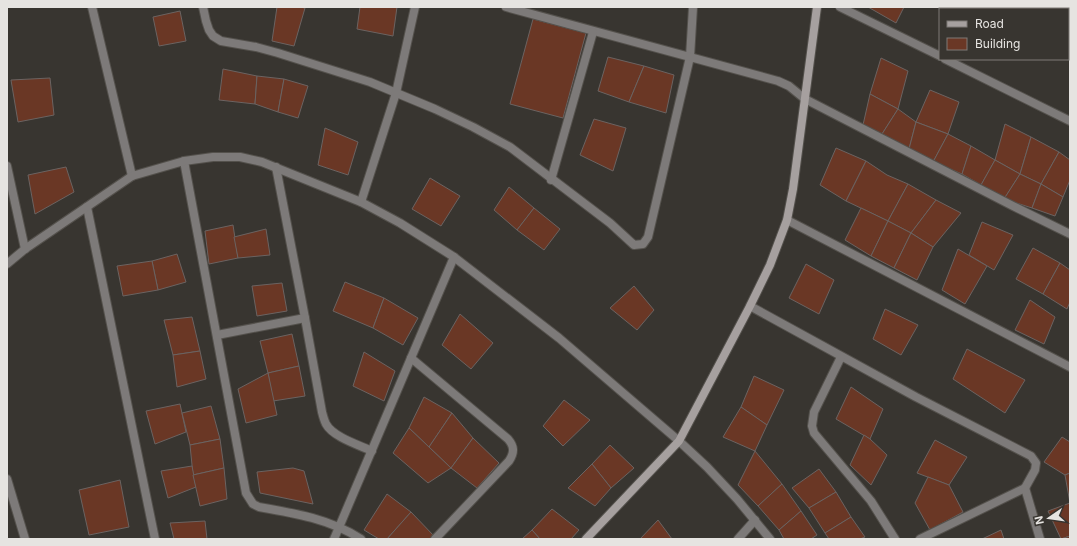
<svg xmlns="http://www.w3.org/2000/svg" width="1077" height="546" font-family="Inter,sans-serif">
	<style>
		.building { fill: #6a3725; stroke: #6b6361 }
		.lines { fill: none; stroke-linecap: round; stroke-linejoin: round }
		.street-casing { stroke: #54514c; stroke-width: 10 }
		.secondary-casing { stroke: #54514c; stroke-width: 10 }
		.street { stroke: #7d7a79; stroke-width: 8 }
		.secondary { stroke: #a6a09f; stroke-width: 8 }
	</style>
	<rect width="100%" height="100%" fill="#383530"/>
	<g class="building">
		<polygon points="277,7 300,7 305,8 294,46 272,41"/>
		<polygon points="360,7 397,7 393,36 357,29"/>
		<polygon points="868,7 904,7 896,23"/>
		<polygon points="180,11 186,41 159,46 153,17"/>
		<polygon points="533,19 586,33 563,118 510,104"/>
		<polygon points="608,57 644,66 629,102 598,91"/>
		<polygon points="881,58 908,71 898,109 870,94"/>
		<polygon points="644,66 674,75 666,113 629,102"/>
		<polygon points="223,69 257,76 255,104 219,100"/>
		<polygon points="257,76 284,79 278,112 255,104"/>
		<polygon points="50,78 54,115 18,122 11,80"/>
		<polygon points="284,79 308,86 298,118 278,112"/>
		<polygon points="930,90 959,102 948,134 916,122"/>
		<polygon points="870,94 898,109 882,134 863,125"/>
		<polygon points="898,109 916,122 909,149 882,134"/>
		<polygon points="594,119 626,128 613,171 580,155"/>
		<polygon points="916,122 948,134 933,162 909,149"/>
		<polygon points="1005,124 1031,137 1020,174 995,160"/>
		<polygon points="325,128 358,142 348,175 318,165"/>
		<polygon points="948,134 971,146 962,174 933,162"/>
		<polygon points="1031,137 1059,152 1041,184 1020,174"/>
		<polygon points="971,146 995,160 981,185 962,174"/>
		<polygon points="836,148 866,161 846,201 820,185"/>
		<polygon points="1059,152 1070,160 1070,180 1063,197 1041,184"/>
		<polygon points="995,160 1020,174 1004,199 981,185"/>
		<polygon points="866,161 887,175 908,184 888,221 846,201"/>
		<polygon points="66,167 74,192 35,214 28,175"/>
		<polygon points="1020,174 1041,184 1032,208 1004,199"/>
		<polygon points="430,178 460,196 441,226 412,209"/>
		<polygon points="908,184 936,200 911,233 888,221"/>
		<polygon points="1041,184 1063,197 1055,216 1032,208"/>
		<polygon points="509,187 534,208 517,230 494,210"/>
		<polygon points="936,200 961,213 933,247 911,233"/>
		<polygon points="534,208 560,229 544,250 517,230"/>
		<polygon points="861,208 888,221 871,256 845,240"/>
		<polygon points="888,221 911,233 894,268 871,256"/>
		<polygon points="982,222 1013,235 994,270 969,255"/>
		<polygon points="233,225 238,258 209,264 205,231"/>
		<polygon points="266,229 270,255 238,258 234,237"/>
		<polygon points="911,233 933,247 917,280 894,268"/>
		<polygon points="1033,248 1060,263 1043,294 1016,279"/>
		<polygon points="958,249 987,266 965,304 942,290"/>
		<polygon points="177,254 186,282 158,290 152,261"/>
		<polygon points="152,261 158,290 123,296 117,266"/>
		<polygon points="1060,263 1070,270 1070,302 1067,309 1043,294"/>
		<polygon points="806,264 834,280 819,314 789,298"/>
		<polygon points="345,282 384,298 373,328 333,311"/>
		<polygon points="282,283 287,311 257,316 252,286"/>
		<polygon points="634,286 654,310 637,330 610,308"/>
		<polygon points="384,298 418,318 403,345 373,328"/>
		<polygon points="1030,300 1055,317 1044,344 1015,330"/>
		<polygon points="885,309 918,325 901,355 873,339"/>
		<polygon points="460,314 493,343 471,369 442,345"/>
		<polygon points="192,317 200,351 173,355 164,320"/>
		<polygon points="292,334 299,366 268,373 260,341"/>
		<polygon points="967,349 1025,380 1005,413 953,379"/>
		<polygon points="200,351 206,379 177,387 173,355"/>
		<polygon points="364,352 395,371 384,401 353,386"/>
		<polygon points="299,366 305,396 273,401 268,373"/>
		<polygon points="268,373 277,415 246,423 238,389"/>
		<polygon points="754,376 784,390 767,425 741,407"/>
		<polygon points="851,387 883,409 870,439 836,419"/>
		<polygon points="424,397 452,413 429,447 409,428"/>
		<polygon points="564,400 590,420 563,446 543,426"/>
		<polygon points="180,404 186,432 155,444 146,411"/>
		<polygon points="211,406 220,439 190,445 182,413"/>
		<polygon points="741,407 767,425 755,451 723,437"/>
		<polygon points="452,413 473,438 451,468 429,447"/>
		<polygon points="409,428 451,468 428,483 393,453"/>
		<polygon points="864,435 870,439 887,455 871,485 850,465"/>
		<polygon points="1062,437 1070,442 1070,473 1065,475 1044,462"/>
		<polygon points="473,438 499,463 477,488 451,468"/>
		<polygon points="220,439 224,468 193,475 190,445"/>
		<polygon points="935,440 967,457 949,485 917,473"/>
		<polygon points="610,445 634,468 611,488 592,464"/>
		<polygon points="755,451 782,484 758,506 738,485"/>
		<polygon points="592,464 611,488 595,506 568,488"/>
		<polygon points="192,466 196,487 168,498 161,471"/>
		<polygon points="224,468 227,499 200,506 193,475"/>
		<polygon points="293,468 304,471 313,504 260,493 257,472"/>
		<polygon points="819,469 836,492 809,508 792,488"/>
		<polygon points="1070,473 1070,503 1065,475"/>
		<polygon points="928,477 949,485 963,512 930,530 915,503"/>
		<polygon points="120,480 129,527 89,535 79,490"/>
		<polygon points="782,484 801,511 779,530 758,506"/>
		<polygon points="836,492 851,517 825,533 809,508"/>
		<polygon points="387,494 411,512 387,539 379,539 364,530"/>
		<polygon points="1070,503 1070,536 1061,539 1048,511"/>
		<polygon points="552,509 579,530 571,539 540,539 532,530"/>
		<polygon points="801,511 817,535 811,539 784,539 779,530"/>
		<polygon points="411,512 434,536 431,539 387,539"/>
		<polygon points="851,517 865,537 860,539 829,539 825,533"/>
		<polygon points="658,520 672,539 640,539"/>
		<polygon points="205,521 207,539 174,539 170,523"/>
		<polygon points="532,530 540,539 522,539"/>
		<polygon points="1001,530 1004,539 982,539"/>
		<polygon points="1070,536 1070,539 1060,539 1061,539"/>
	</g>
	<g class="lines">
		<g class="street-casing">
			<g id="street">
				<polyline points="92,7 132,176"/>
				<polyline points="203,7 206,21 209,30 213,36 221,41 256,47 278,53 370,82 435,109 473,127 510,147 610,223 634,245 643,244 648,237 690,57 693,7"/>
				<polyline points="506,7 778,81 789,86 805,99 1013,206 1070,234"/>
				<polyline points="840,7 940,56"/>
				<polyline points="945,59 1070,121"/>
				<path d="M184,161l62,332 7,11 6,3c35,6 71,12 102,32"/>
				<polyline points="7,166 25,249"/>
				<path d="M276,167l29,151 17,94c1,4 2,8 4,12 7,13 33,21 46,27"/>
				<polyline points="551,180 593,32"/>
				<polyline points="361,202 396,93 415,7"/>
				<polyline points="87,207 155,539"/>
				<polyline points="787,220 1070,367"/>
				<polyline points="7,264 25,249 132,176 184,161 213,157 240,157 262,162 361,202 400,223 454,257 559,338 679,441 707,467 737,499 770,539"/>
				<polyline points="750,306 916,397 1031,456 1036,463 1035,470 1025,488 920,539"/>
				<polyline points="217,335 305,318"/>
				<polyline points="841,357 814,412 812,426 814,433 871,501 895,539"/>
				<path d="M411,358l97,81c6,7 7,13 1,22l-74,78"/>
				<polyline points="7,479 25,539"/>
				<polyline points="1025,488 1040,539"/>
				<polyline points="334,539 454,257"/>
				<polyline points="738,539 755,520"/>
			</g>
		</g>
		<g class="secondary-casing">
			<polyline id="secondary" points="586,539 679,441 750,306 770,265 787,220 793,189 817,7"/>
		</g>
		<use href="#street" class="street"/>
		<use href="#secondary" class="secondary"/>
	</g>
	<rect width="1077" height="546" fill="none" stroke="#e6e4e1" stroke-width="16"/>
	<rect x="939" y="8" width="130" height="52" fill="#383530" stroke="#7e7b77"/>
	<rect x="947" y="21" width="20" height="6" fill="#a6a09f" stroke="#7e7b77"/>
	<text x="975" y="28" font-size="12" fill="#e6e4e1">Road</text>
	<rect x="947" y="38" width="20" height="12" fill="#6a3725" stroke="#7e7b77"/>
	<text x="975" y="48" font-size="12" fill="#e6e4e1">Building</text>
	<g transform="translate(1049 518) rotate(257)" stroke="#383530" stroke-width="3" paint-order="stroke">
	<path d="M0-3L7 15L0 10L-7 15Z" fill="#e6e4e1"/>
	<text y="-6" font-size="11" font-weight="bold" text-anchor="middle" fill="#e6e4e1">N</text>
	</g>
</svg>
